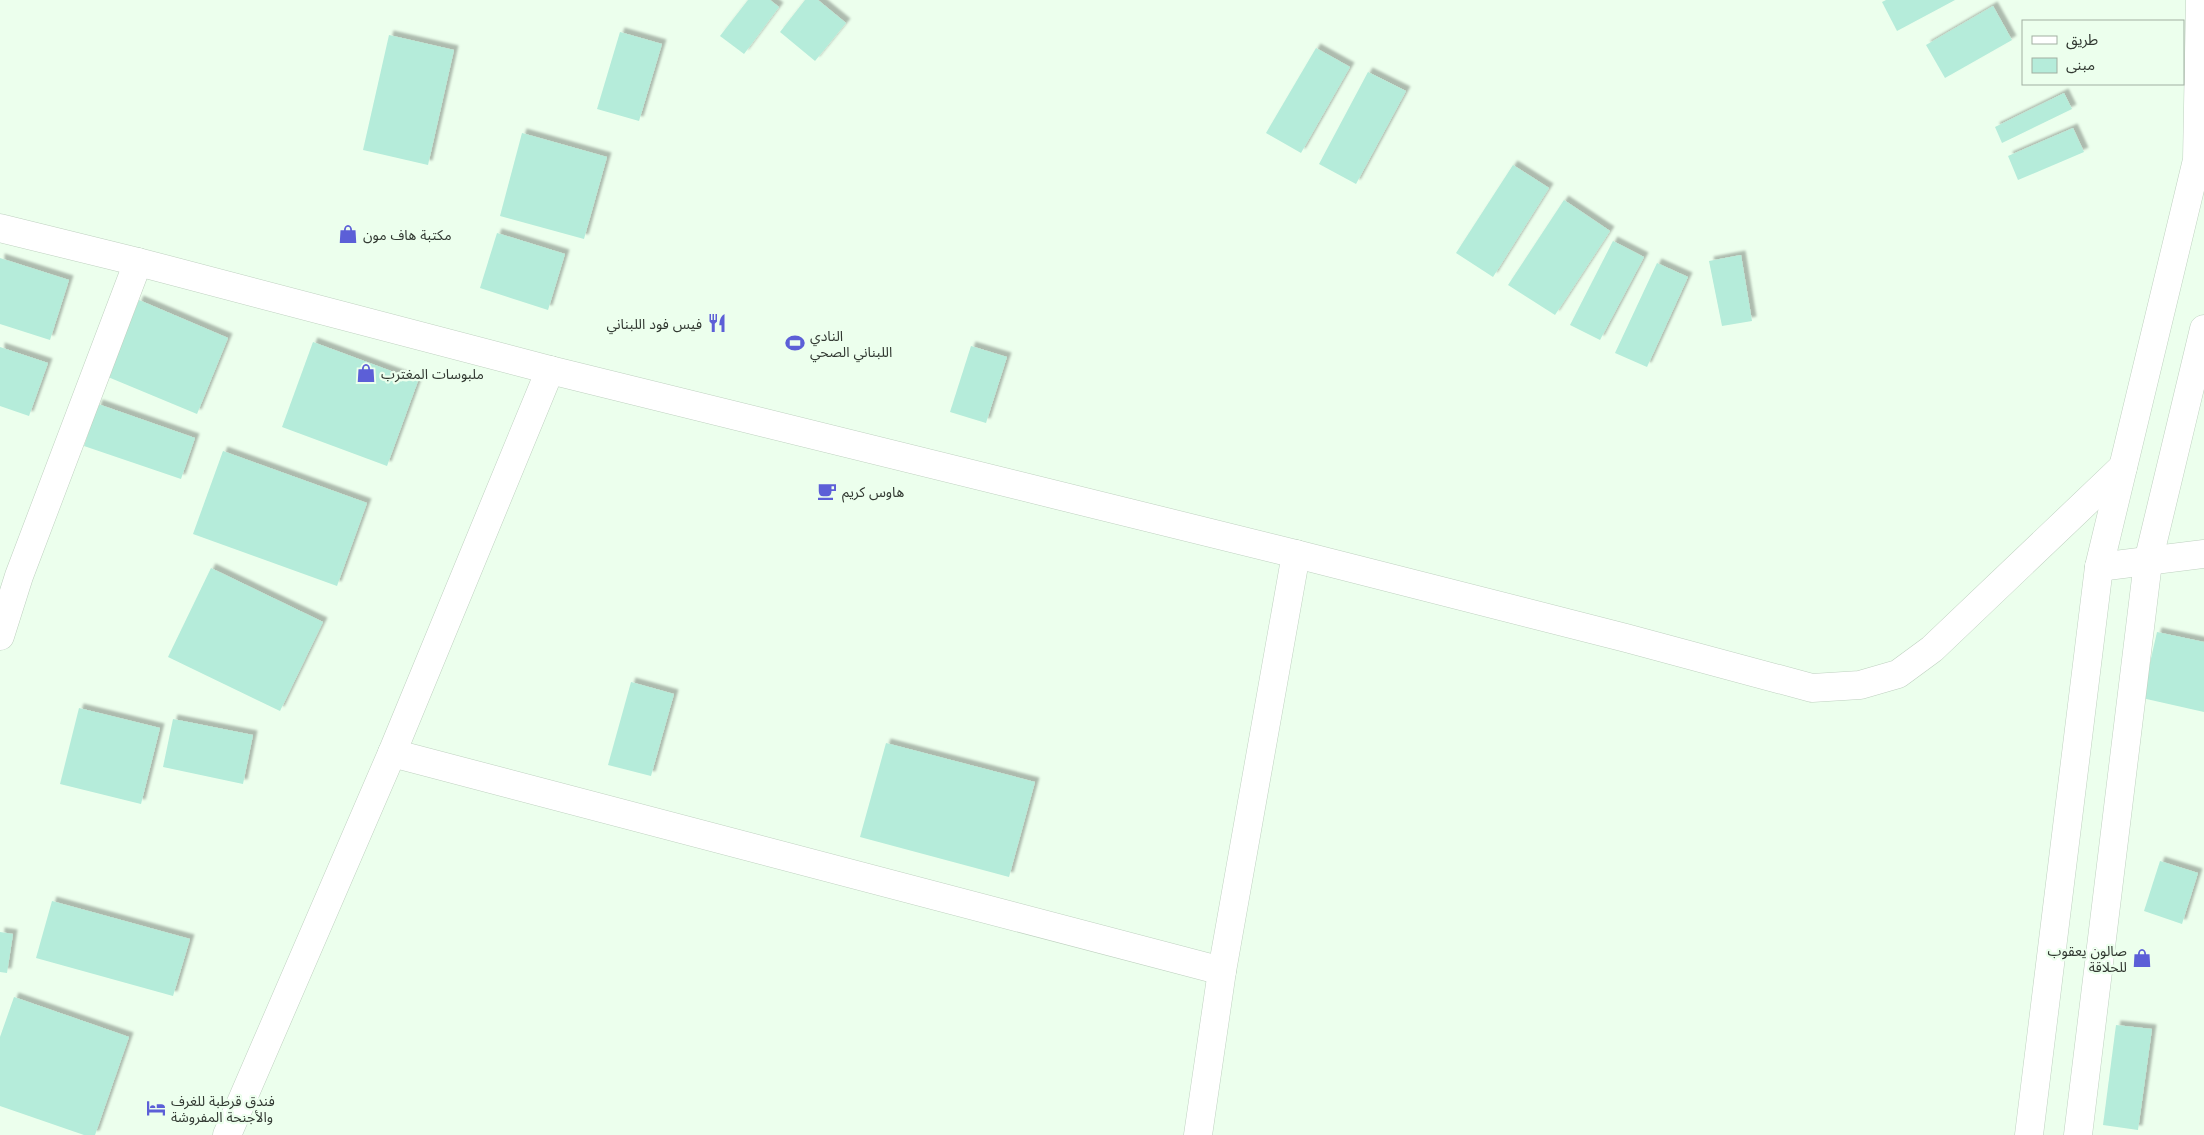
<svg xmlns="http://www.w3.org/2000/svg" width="2204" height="1135" font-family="Inter,'Noto Sans Arabic',sans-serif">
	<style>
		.building { fill: #b5ecda; filter: url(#shadow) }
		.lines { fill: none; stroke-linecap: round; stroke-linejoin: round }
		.minor-casing { stroke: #bfd1c0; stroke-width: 29 }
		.minor { stroke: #fff; stroke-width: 28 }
		.labels { text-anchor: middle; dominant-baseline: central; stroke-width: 4.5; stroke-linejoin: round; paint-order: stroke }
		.poi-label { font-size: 14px; fill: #313831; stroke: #ecffed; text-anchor: start }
	</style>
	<defs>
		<filter id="shadow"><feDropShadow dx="4.5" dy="-4.5" stdDeviation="1" flood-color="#0004"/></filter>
	</defs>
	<rect width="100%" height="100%" fill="#ecffed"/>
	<g class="building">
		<polygon points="748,0 770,0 779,7 744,54 720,36"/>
		<polygon points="805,0 818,0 846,23 815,61 780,32"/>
		<polygon points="1886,0 1955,0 1897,31 1882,2"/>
		<polygon points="1993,6 2012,40 1945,78 1926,45"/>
		<polygon points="620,32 662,44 639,121 597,109"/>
		<polygon points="389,35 454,50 428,165 363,150"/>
		<polygon points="1316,48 1350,67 1301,153 1266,133"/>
		<polygon points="1368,72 1406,91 1356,184 1319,164"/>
		<polygon points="2064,93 2072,109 2002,143 1995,127"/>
		<polygon points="2073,128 2084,152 2018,180 2008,156"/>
		<polygon points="522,133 607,157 584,239 500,216"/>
		<polygon points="1513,165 1549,188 1493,277 1456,253"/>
		<polygon points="1564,200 1610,231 1555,315 1508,285"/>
		<polygon points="497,233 565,254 548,310 480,288"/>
		<polygon points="1613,241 1644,257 1600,340 1570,325"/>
		<polygon points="1741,255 1752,321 1722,326 1709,261"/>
		<polygon points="0,258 69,280 50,340 0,324"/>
		<polygon points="1657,263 1688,277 1647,367 1615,353"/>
		<polygon points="139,300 228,338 197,414 108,377"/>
		<polygon points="313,342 418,381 387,466 282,427"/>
		<polygon points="971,346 1007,357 986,423 950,412"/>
		<polygon points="0,347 48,363 29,416 0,406"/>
		<polygon points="98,404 195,438 181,479 84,446"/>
		<polygon points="223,451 367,503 337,586 193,534"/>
		<polygon points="211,568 323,622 280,711 168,657"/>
		<polygon points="2157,632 2204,642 2204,712 2142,698"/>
		<polygon points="631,682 674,694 651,776 608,765"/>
		<polygon points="79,708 160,728 141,804 60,784"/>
		<polygon points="173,719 253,735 243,784 163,767"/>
		<polygon points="886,743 1035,782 1009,877 860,837"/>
		<polygon points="2160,861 2198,873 2182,924 2144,911"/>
		<polygon points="52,901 190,939 173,996 36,958"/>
		<polygon points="0,932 13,934 7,973 0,972"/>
		<polygon points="14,997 129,1037 95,1135 84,1135 0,1106 0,1037"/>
		<polygon points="2116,1025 2152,1029 2138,1130 2103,1125"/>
	</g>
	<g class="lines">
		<g class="minor-casing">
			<g id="minor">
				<polyline points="0,228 138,262 550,370 1296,554 1626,638 1812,688 1860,685 1898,674 1932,649 2123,467"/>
				<polyline points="2099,567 2204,554"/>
				<polyline points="0,636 19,576 138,262"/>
				<polyline points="392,753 1222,971"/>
				<polyline points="227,1135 392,753 550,370"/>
				<polyline points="1198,1135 1222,971 1296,554"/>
				<polyline points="2029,1135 2099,567 2197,160 2200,0"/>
				<polyline points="2078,1135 2148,562 2204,329"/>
			</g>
		</g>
		<use href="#minor" class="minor"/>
	</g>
	<defs>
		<g id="shop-bare" transform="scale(1.5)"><path d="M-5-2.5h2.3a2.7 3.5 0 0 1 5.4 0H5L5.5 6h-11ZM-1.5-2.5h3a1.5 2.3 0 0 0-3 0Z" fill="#5c5fd7" stroke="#ecffed" stroke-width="2.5" paint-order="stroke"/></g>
		<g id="restaurant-bare" transform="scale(1.5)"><path d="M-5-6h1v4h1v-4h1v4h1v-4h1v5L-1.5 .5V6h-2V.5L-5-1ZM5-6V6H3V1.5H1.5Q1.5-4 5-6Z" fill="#5c5fd7" stroke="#ecffed" stroke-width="2.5" paint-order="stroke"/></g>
		<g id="stadium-bare" transform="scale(1.5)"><path d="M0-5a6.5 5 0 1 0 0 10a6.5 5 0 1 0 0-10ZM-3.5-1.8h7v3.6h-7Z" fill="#5c5fd7" stroke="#ecffed" stroke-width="2.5" paint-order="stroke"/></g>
		<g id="cafe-bare" transform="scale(1.5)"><path d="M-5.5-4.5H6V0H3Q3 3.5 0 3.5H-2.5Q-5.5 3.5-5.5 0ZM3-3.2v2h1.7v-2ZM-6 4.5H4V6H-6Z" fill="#5c5fd7" stroke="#ecffed" stroke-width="2.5" paint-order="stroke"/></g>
		<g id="hotel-bare" transform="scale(1.5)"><path d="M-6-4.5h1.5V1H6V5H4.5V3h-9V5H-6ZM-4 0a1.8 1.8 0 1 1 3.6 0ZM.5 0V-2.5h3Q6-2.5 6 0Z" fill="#5c5fd7" stroke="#ecffed" stroke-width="2.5" paint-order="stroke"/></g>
	</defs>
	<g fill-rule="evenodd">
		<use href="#shop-bare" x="348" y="234"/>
		<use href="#restaurant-bare" x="717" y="323"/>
		<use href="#stadium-bare" x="795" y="343"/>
		<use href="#shop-bare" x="366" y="373"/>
		<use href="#cafe-bare" x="827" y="491"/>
		<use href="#shop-bare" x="2142" y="958"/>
		<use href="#hotel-bare" x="156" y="1108"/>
	</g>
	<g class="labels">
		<g class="poi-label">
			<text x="363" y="234">مكتبة هاف مون</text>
			<text x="702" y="323" text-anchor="end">فيس فود اللبناني</text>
			<text x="810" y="335">النادي<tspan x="810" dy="16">اللبناني الصحي</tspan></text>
			<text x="381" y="373">ملبوسات المغترب</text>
			<text x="842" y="491">هاوس كريم</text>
			<text x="2127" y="950" text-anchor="end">صالون يعقوب<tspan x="2127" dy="16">للحلاقة</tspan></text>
			<text x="171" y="1100">فندق قرطبة للغرف<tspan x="171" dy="16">والأجنحة المفروشة</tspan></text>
		</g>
	</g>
	<rect x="2022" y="20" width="162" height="65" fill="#ecffed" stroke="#a1afa2"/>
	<rect x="2032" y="36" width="25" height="8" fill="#ffffff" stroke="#a1afa2"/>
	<text x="2066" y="45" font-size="15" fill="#313831">طريق</text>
	<rect x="2032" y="58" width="25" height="15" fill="#b5ecda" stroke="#a1afa2"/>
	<text x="2066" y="70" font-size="15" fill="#313831">مبنى</text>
</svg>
